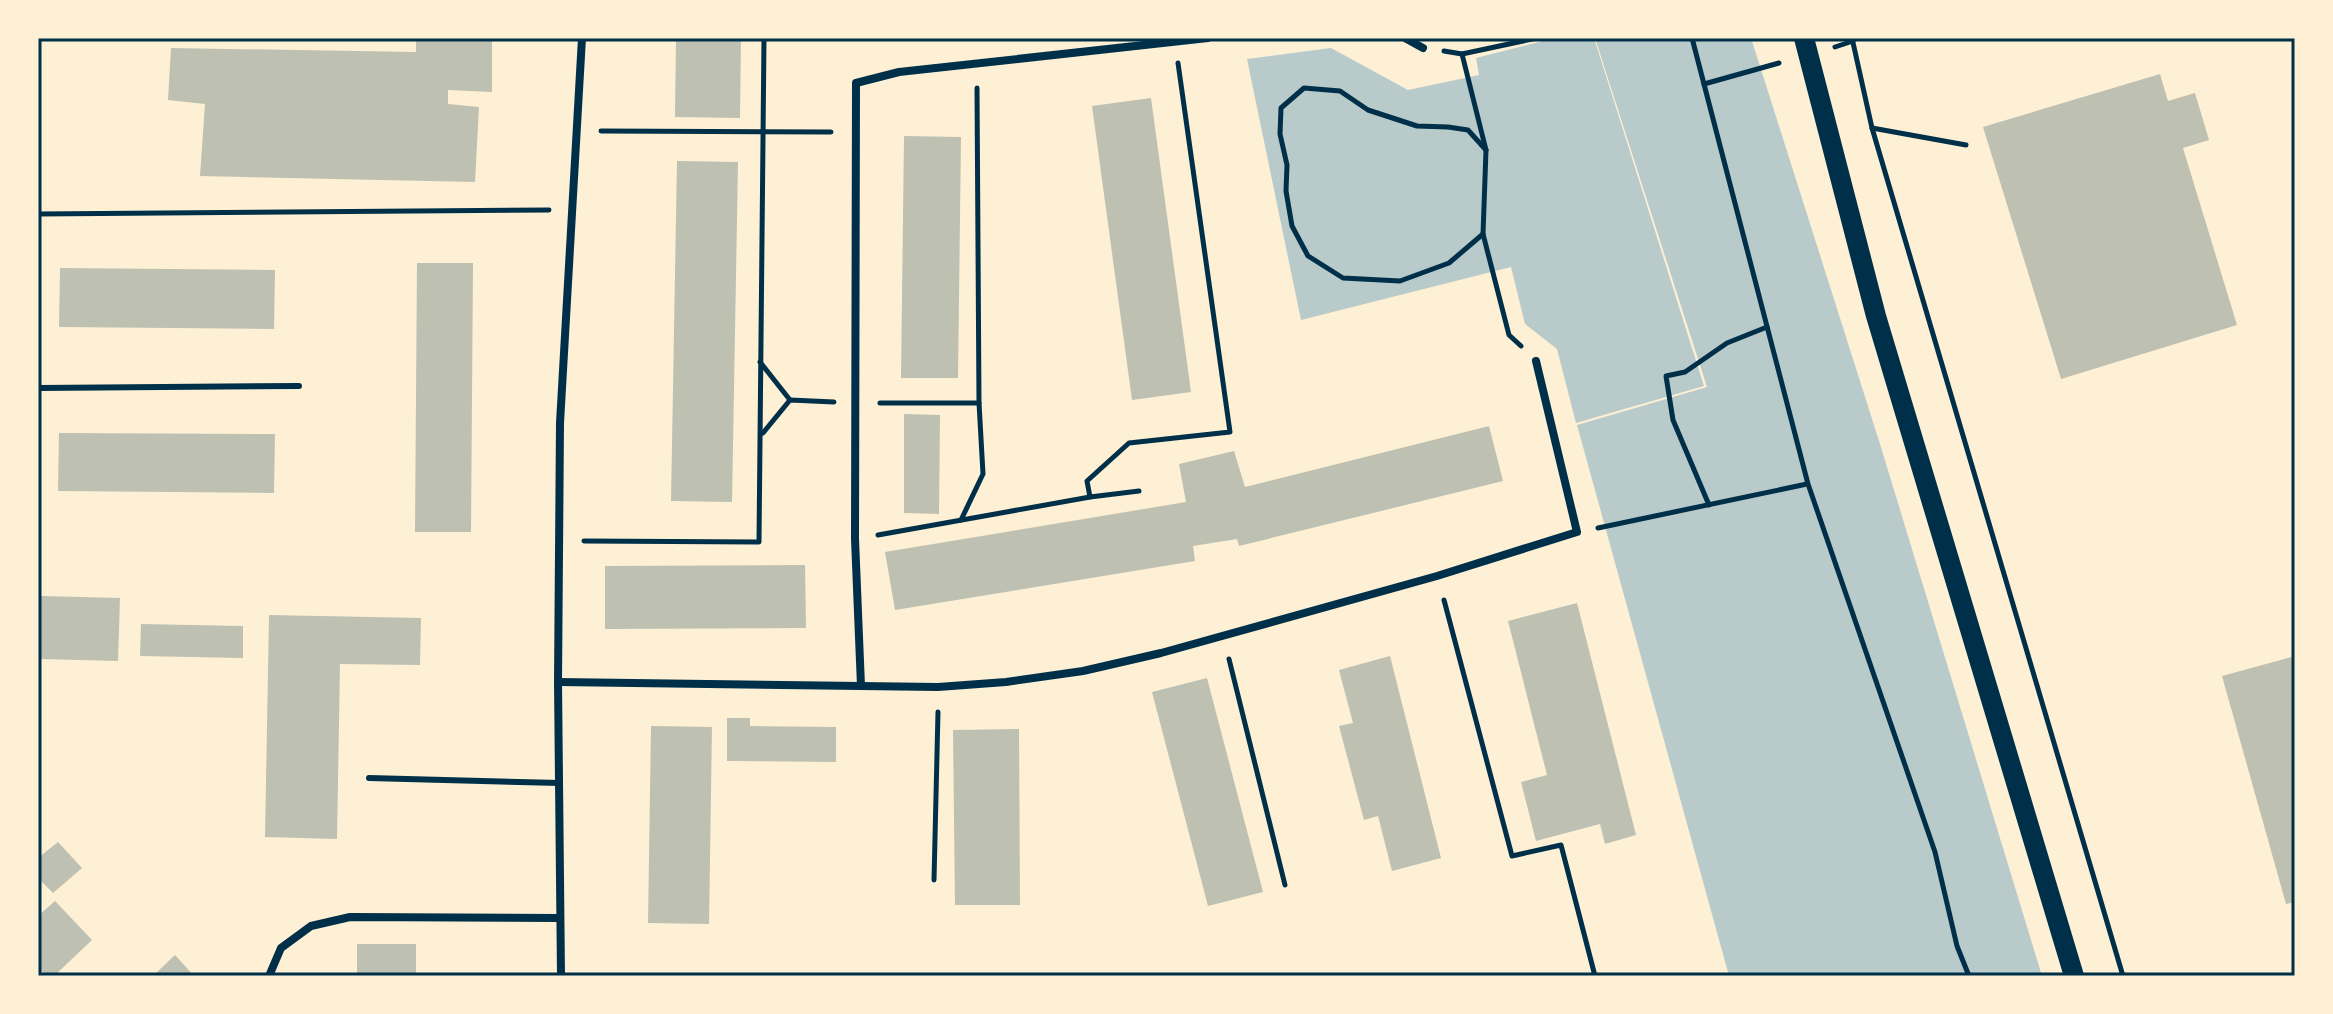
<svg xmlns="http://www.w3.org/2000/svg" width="2333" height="1014" font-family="'Public Sans',sans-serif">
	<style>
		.green { fill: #b9caca }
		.building { fill: #bec0b2 }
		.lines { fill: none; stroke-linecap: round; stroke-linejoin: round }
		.path { stroke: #003049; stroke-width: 5 }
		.service { stroke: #003049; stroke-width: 6 }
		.minor { stroke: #003049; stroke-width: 8 }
		.primary { stroke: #003049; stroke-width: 20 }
		.neatline { fill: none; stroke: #003049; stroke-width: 3 }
	</style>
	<rect width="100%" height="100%" fill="#fdf0d5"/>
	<g class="green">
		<polygon points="1554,38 1594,38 1704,386 1576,423 1557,349 1525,324 1511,267 1301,320 1247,59 1331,48 1408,90 1479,75 1476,58"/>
		<polygon points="1595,38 1751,38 1880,444 2042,976 1729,976 1577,425 1707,387"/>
	</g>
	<g class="building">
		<polygon points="416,38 492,38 492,92 448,90 448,104 479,107 475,182 200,176 205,104 168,100 171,48 416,52"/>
		<polygon points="676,38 741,38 740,118 675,117"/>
		<polygon points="2160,74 2168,101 2195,93 2209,140 2183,148 2237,325 2061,379 1983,127"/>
		<polygon points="1151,98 1191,392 1132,400 1092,106"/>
		<polygon points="904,136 961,137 958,378 901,378"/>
		<polygon points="677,161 738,162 732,502 671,501"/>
		<polygon points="417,263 473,263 471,532 415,532"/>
		<polygon points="60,268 275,270 274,329 59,327"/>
		<polygon points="904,414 940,415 939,514 904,513"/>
		<polygon points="1489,426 1503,481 1239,546 1237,539 1193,546 1195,561 895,610 885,552 1186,502 1179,464 1234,451 1245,487"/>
		<polygon points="59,433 275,434 274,493 58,491"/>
		<polygon points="805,565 806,628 605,629 605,566"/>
		<polygon points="41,596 120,598 118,661 40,659"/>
		<polygon points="1577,603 1636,835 1605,844 1600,824 1536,841 1521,782 1547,775 1508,621"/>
		<polygon points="269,615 421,618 420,665 340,664 337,839 265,837"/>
		<polygon points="141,624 243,626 243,658 140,656"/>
		<polygon points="1390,656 1441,858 1392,871 1378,816 1364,820 1339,726 1353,723 1339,670"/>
		<polygon points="2295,656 2295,902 2286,904 2222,676"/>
		<polygon points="1207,678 1263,892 1208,906 1152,692"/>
		<polygon points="727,718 750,718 750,726 836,727 836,762 727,761"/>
		<polygon points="651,726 712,727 709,924 648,923"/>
		<polygon points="1019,729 1020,905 955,905 953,730"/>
		<polygon points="58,842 82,868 53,893 38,878 38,858"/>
		<polygon points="55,901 92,940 54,976 46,976 38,967 38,916"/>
		<rect x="357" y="944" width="59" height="32"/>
		<polygon points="175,955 194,976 153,976"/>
	</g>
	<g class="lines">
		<g class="path">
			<polyline points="1692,38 1808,484 1935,852 1957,946 1969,976"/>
			<polyline points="1852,38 1872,128 2123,976"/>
			<polyline points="1835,47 1853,41"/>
			<polyline points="1444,51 1462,54 1537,38"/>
			<polyline points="1462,54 1486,150 1483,234 1509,335 1521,346"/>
			<polyline points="1704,84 1779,63"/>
			<polyline points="1872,128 1966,145"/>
			<polyline points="601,131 831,132"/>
			<polyline points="38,214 549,210"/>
			<polyline points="1483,234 1449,263 1400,281 1343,278 1308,256 1292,226 1286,191 1287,165 1280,134 1281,108 1304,88 1340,91 1368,110 1417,126 1448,127 1468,130 1486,150"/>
			<polyline points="760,362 790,400"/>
			<polyline points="880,403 979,403 977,88"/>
			<polyline points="763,433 790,400 834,402"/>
			<polyline points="1090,497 1139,491"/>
			<polyline points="1709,505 1673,420 1666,376 1685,372 1727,343 1767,327"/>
			<polyline points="961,520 983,474 979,403"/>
			<polyline points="1598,528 1807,484"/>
			<polyline points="878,535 1090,497 1087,481 1129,443 1230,432 1178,63"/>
			<polyline points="584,541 759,542 764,38"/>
			<polyline points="1444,600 1512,856 1561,845 1595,976"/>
			<polyline points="1229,659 1285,885"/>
			<polyline points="934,880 938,712"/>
		</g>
		<g class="service">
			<polyline points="38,388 299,386"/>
			<polyline points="369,778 560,783"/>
		</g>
		<g class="minor">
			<polyline points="1405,38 1423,48"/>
			<polyline points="558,682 938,687 1006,682 1083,671 1161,653 1437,576 1577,532 1536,361"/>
			<polyline points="861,686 855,539 856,83 899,72 1208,38"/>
			<polyline points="269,976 281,948 311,926 350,917 559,918"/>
			<polyline points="561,976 558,682 560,423 582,38"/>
		</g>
		<polyline class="primary" points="1804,38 1876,316 2074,976"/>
	</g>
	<rect width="2333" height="1014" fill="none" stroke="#fdf0d5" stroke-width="80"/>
	<rect x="40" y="40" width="2253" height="934" class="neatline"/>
</svg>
